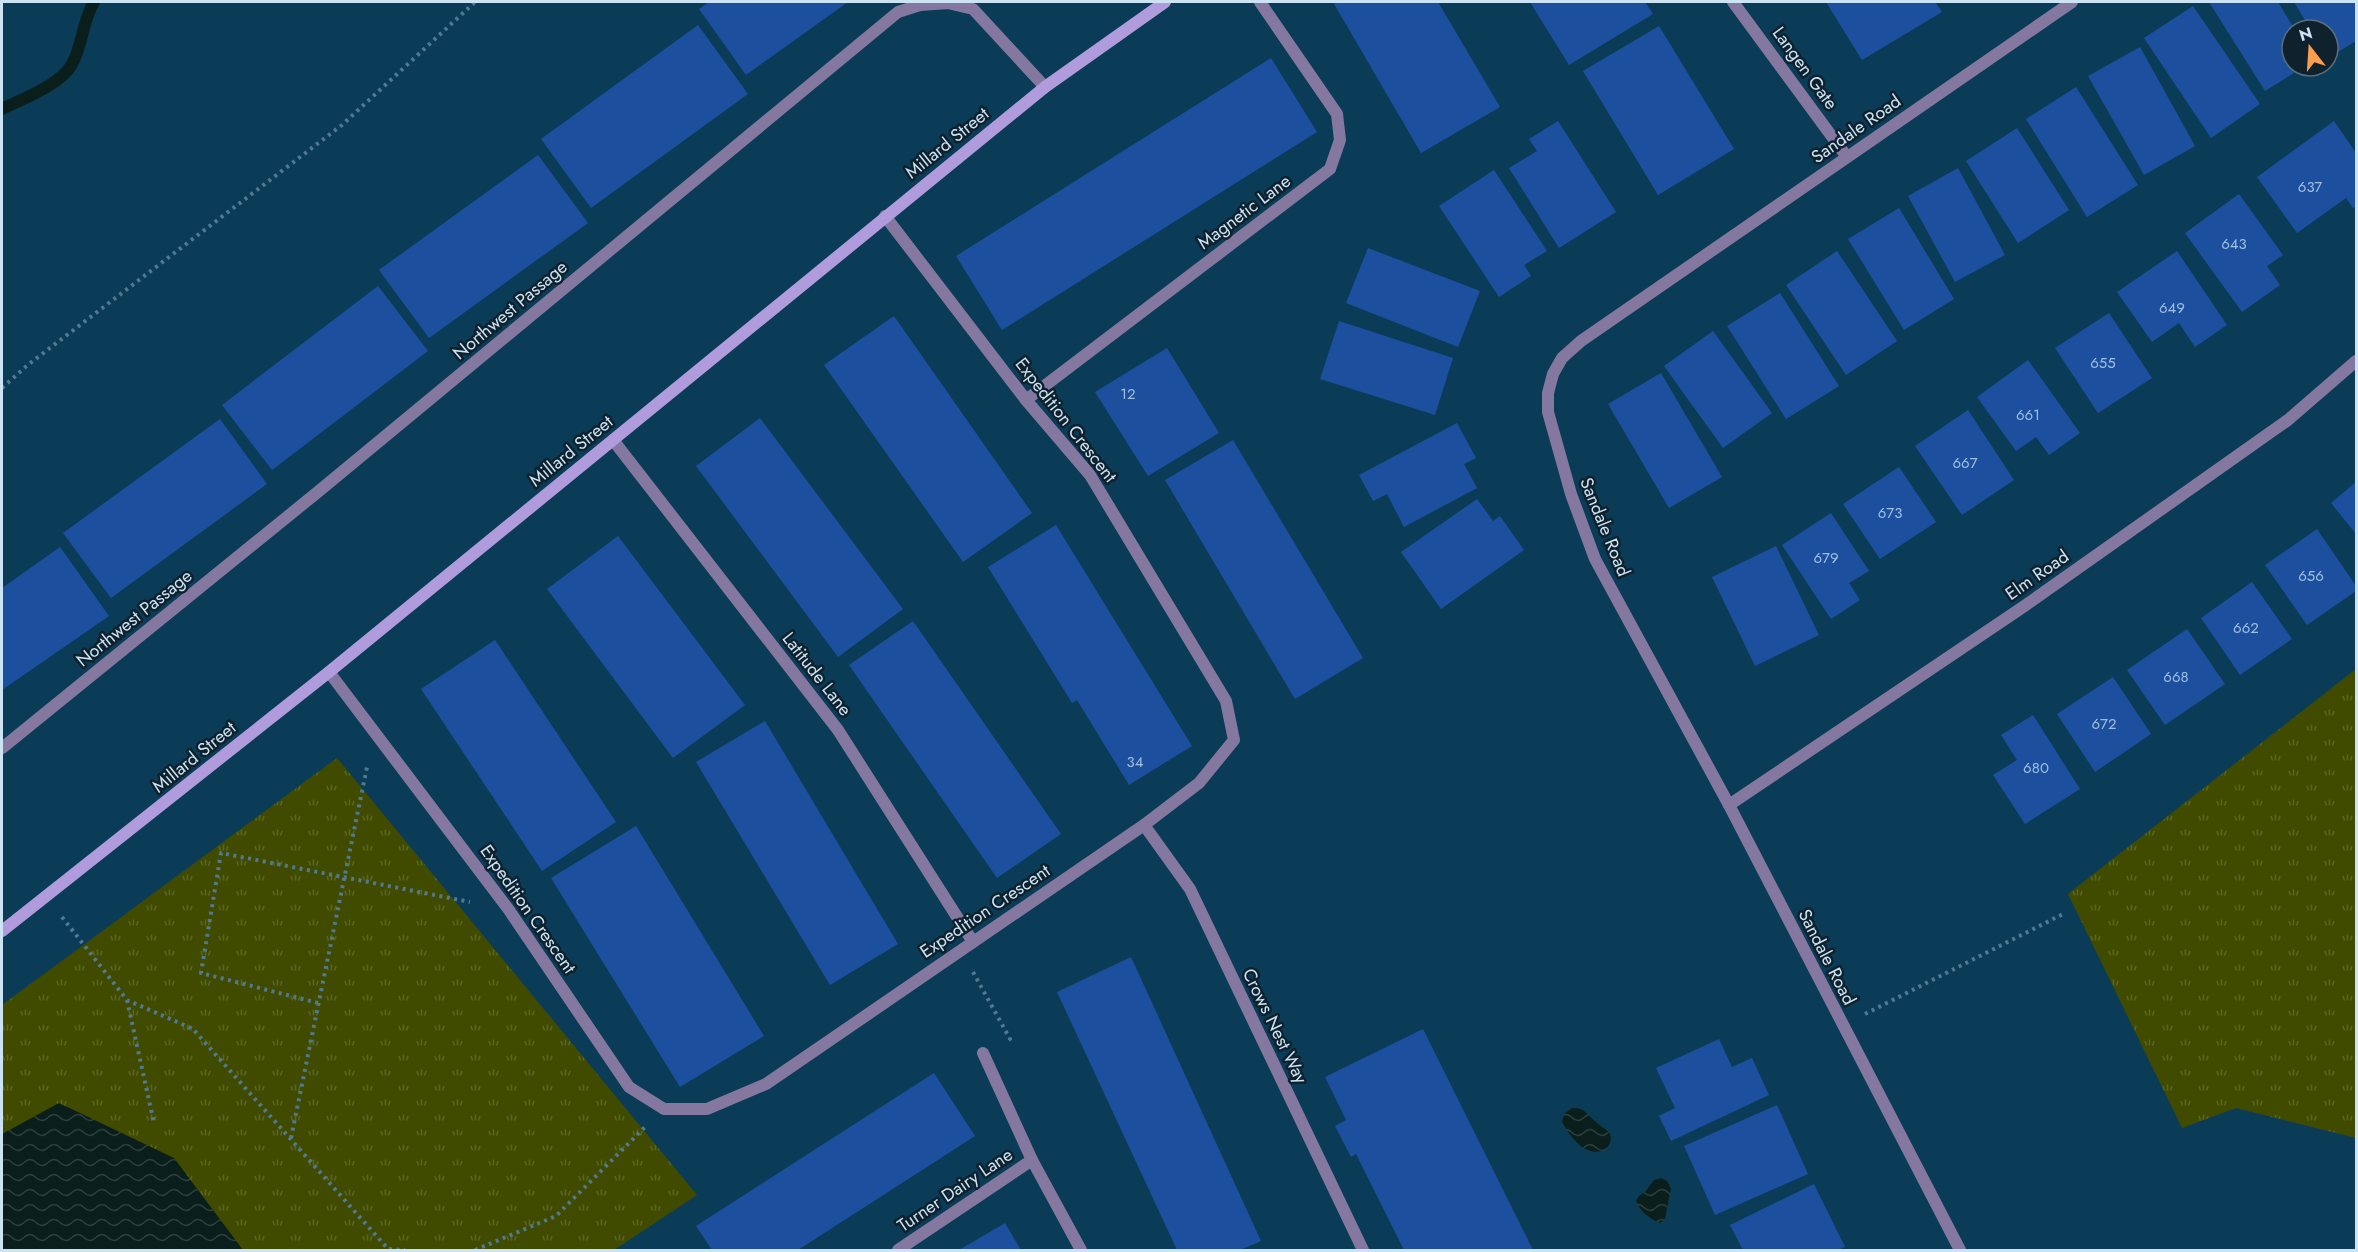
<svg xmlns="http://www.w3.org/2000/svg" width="2358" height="1252" font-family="Jost,sans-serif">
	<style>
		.park { fill: url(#park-tufts) }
		.water { fill: url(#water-waves) }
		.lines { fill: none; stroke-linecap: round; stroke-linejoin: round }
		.stream { stroke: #0a1f1b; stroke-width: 12 }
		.building { fill: #1c509f }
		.path { stroke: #517990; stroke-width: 4; stroke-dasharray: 3 4.5; stroke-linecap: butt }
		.street { stroke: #8578a0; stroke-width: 12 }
		.secondary { stroke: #b09bdc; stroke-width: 12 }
		.labels { text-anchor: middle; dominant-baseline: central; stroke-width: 5; stroke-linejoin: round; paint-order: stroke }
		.number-label { font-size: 15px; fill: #a0bedf }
		.street-label { font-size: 18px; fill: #cce3f4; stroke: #0e212d }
	</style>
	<defs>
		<pattern id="park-tufts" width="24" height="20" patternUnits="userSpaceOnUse" patternTransform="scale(1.5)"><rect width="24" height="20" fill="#404b00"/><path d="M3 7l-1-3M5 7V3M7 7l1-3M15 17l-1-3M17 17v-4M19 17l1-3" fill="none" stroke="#5a6526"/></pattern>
		<pattern id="water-waves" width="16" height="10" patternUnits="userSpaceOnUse" patternTransform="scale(1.5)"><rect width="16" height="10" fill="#0a1f1b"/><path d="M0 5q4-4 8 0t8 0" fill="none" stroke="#2c3f3d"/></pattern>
	</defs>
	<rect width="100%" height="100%" fill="#0b3c57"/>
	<g class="park">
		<polygon points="2356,669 2356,1138 2236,1108 2182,1128 2068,894"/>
		<polygon points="337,758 697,1195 614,1250 2,1250 2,1005"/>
	</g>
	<g class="water">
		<polygon points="59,1103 174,1158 243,1250 2,1250 2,1134"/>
		<path d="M1572,1108c13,-1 15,7 24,14 10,9 21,10 11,27 -21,10 -35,-10 -45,-27l2,-8z"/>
		<path d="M1661,1178l6,3 4,7 -6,31 -5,4c-10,-4 -21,-12 -24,-23l3,-4 6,-4 9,-12z"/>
	</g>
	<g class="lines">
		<path class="stream" d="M2,109c20,-10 60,-25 70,-45 11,-20 10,-42 22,-62"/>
	</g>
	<g class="building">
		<polygon points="709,2 848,2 746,75 699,9"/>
		<polygon points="1333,2 1438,2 1500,107 1421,153"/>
		<polygon points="1530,2 1645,2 1653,14 1569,65"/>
		<polygon points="1826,2 1935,2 1942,12 1862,60"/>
		<polygon points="2209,2 2278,2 2295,30 2292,30 2292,66 2305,66 2265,91"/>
		<polygon points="2294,2 2356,2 2356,41 2328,58 2328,30 2311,30"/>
		<polygon points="2193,6 2260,104 2211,138 2144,38"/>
		<polygon points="698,25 748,94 591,208 541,139"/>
		<polygon points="1659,26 1734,149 1658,195 1583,71"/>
		<polygon points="2140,47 2195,146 2144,175 2088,76"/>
		<polygon points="1271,58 1317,132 1002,330 956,256"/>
		<polygon points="2076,87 2138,185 2087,217 2026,119"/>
		<polygon points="1558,121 1616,212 1559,248 1509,168 1537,151 1529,139"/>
		<polygon points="2334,121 2356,153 2356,206 2353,208 2346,198 2297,233 2257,177"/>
		<polygon points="2017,128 2069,210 2018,243 1966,161"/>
		<polygon points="538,155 588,223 429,338 379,270"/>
		<polygon points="1958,168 2005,255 1955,282 1908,196"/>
		<polygon points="1494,170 1547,251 1524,265 1531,276 1499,297 1439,206"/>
		<polygon points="2239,194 2283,255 2267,266 2280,285 2242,312 2185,233"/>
		<polygon points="1899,208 1954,299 1904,330 1848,239"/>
		<polygon points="1368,248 1480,291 1458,347 1346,303"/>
		<polygon points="1837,251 1897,341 1846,375 1786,285"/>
		<polygon points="2177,251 2227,325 2195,347 2179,323 2152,342 2117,292"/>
		<polygon points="378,286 428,351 272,470 222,405"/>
		<polygon points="1780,293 1839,386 1786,419 1727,326"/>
		<polygon points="2109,313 2152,378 2098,413 2055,348"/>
		<polygon points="894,316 1032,513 963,562 824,365"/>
		<polygon points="1339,321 1453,358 1435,415 1320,379"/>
		<polygon points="1713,331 1772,413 1723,448 1664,366"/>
		<polygon points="1167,348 1219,433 1148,476 1095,392"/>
		<polygon points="2028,360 2080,433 2049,455 2036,437 2016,451 1977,397"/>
		<polygon points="1661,373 1722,477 1669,508 1608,404"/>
		<polygon points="1968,410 2014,480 1962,515 1915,446"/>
		<polygon points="760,418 903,609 838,657 696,466"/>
		<polygon points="220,419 267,484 111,598 63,533"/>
		<polygon points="1457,423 1476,458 1464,464 1477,488 1404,527 1387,494 1373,501 1359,475"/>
		<polygon points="1233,440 1363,658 1295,699 1165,480"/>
		<polygon points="1899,467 1936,522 1880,559 1843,504"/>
		<polygon points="2356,482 2356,534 2331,503"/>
		<polygon points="1477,499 1493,521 1500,516 1524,550 1441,609 1401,552"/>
		<polygon points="1831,513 1869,571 1849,583 1860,600 1831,619 1782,545"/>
		<polygon points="1056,525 1192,746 1129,785 1077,700 1072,703 988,567"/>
		<polygon points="2317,529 2356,586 2356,591 2307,625 2265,565"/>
		<polygon points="618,536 745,705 673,758 547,589"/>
		<polygon points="1776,546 1819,635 1755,666 1712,577"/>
		<polygon points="60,547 109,616 2,690 2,588"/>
		<polygon points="2252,582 2292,639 2240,675 2201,618"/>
		<polygon points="913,621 1061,834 997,878 849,665"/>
		<polygon points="2187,629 2225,684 2165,725 2127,670"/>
		<polygon points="495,640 616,822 542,871 421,689"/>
		<polygon points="2113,677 2151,734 2095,772 2057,714"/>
		<polygon points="2033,715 2080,789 2025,824 1993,775 2017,760 2001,735"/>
		<polygon points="765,721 898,944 830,985 696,762"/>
		<polygon points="636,826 764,1036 680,1087 551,878"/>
		<polygon points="1131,957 1261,1241 1240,1250 1177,1250 1057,992"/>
		<polygon points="1423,1029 1533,1250 1404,1250 1356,1154 1351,1157 1335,1126 1346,1120 1325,1077"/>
		<polygon points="1719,1039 1732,1067 1752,1058 1769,1095 1671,1141 1659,1116 1675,1108 1656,1068"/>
		<polygon points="934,1073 975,1136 798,1250 712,1250 696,1226"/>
		<polygon points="1777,1105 1808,1174 1715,1215 1684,1146"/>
		<polygon points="1814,1184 1845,1247 1838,1250 1743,1250 1730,1225"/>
		<polygon points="1005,1223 1021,1250 959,1250"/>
	</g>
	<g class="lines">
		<g class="path">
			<polyline points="2,388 29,364 342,125 475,2"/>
			<polyline points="62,917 127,1000 193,1029 388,1249 405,1250"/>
			<polyline points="973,972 1010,1039 1005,1041"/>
			<polyline points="127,1000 154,1123"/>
			<polyline points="318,1003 201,973 221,853 470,902"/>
			<polyline points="1865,1014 2065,913"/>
			<polyline points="291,1138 367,767"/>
			<polyline points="475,1250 556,1216 646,1126"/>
		</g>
		<g class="street">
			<polyline points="1733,2 1847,157"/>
			<polyline points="1026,400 1330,169 1340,140 1337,114 1260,2"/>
			<polyline points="613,440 838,730 973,942"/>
			<polyline points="329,672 509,910 629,1087 664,1109 707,1109 766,1084 1144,825 1199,783 1234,740 1226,701 1090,475 1026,400 885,216"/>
			<polyline points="2,748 319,491 898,12 920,5 948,3 973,9 1045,87"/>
			<polyline points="1729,805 2023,607 2288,420 2356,361"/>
			<polyline points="1144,825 1190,889 1363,1250"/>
			<polyline points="983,1053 1032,1160 1081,1250"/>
			<polyline points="898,1250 1032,1160"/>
			<polyline points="1960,1250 1729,805 1595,559 1571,494 1548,412 1548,393 1553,374 1562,358 1581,341 2072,2"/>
		</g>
		<polyline class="secondary" points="2,931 329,672 1045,87 1165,2"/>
	</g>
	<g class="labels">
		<g class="number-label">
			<text x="2310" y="187">637</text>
			<text x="2234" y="244">643</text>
			<text x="2172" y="308">649</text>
			<text x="2103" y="363">655</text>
			<text x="1128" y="394">12</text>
			<text x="2028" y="415">661</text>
			<text x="1965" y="463">667</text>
			<text x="1890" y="513">673</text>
			<text x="1826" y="558">679</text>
			<text x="2311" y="576">656</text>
			<text x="2246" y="628">662</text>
			<text x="2176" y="677">668</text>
			<text x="2104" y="724">672</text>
			<text x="1135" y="762">34</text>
			<text x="2036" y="768">680</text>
		</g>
		<g class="street-label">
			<text transform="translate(1805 68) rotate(54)">Langen Gate</text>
			<text transform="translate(1856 129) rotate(-35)">Sandale Road</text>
			<text transform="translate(947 143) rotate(-39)">Millard Street</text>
			<text transform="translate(1244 212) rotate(-37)">Magnetic Lane</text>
			<text transform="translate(510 310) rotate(-40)">Northwest Passage</text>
			<text transform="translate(1066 420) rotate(52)">Expedition Crescent</text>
			<text transform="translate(571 451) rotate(-39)">Millard Street</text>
			<text transform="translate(1605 527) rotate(68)">Sandale Road</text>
			<text transform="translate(2037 575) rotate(-35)">Elm Road</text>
			<text transform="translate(134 618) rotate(-39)">Northwest Passage</text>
			<text transform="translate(817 674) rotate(52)">Latitude Lane</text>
			<text transform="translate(194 757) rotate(-39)">Millard Street</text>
			<text transform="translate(528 909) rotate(55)">Expedition Crescent</text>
			<text transform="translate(985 911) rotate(-34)">Expedition Crescent</text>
			<text transform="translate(1827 957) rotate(63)">Sandale Road</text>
			<text transform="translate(1275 1026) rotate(64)">Crows Nest Way</text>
			<text transform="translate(955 1190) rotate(-34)">Turner Dairy Lane</text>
		</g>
	</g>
	<rect width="2358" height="1252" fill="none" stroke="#cce3f4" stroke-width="6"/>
	<g transform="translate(2310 48) rotate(343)"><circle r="28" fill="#0e212d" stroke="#5a6f7d" stroke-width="1.5"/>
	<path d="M0-4.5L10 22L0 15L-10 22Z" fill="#fa9f4f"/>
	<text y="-9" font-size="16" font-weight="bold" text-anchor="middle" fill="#cce3f4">N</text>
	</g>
</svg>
